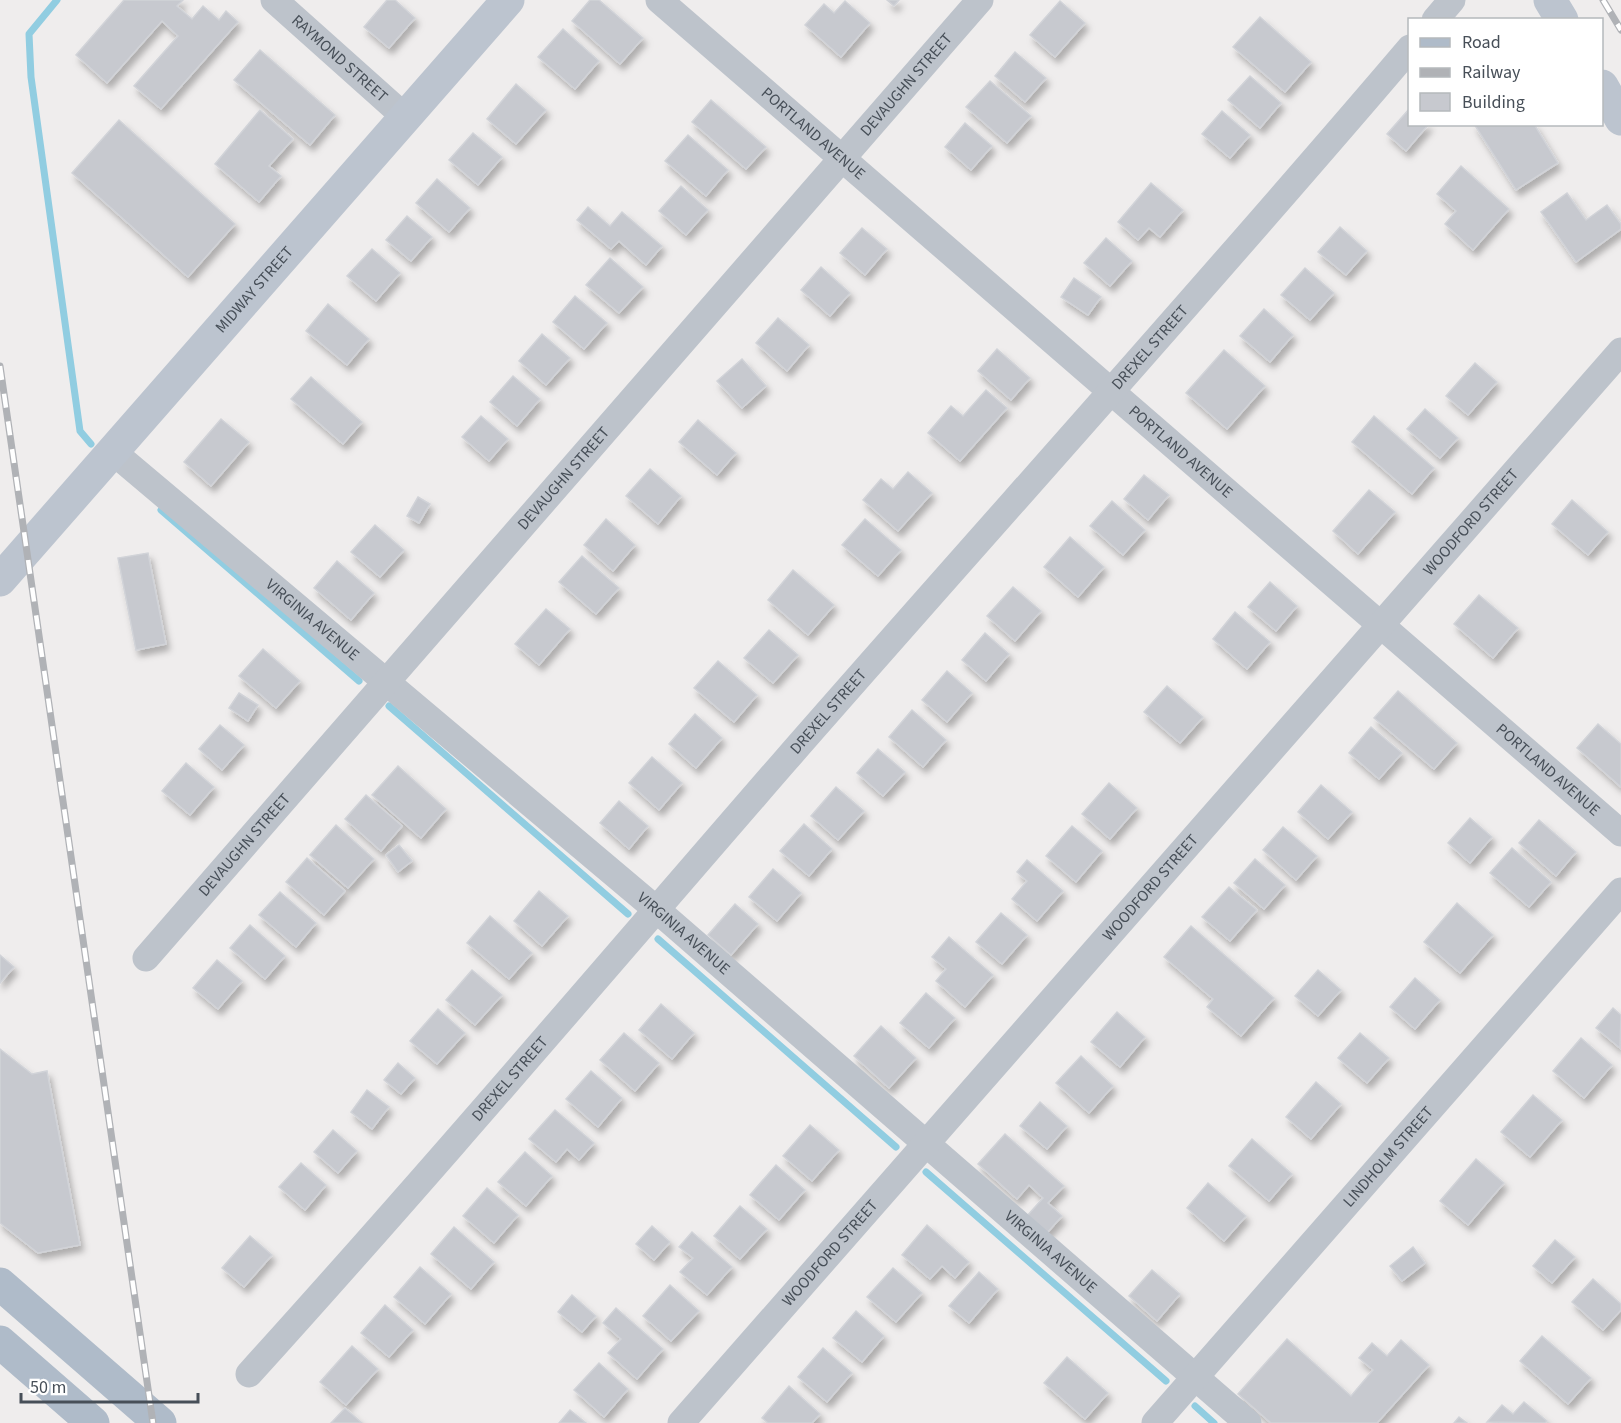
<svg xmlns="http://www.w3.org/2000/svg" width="1621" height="1423" font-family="'Source Sans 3',sans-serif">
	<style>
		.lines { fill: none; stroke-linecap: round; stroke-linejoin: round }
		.stream { stroke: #91cde1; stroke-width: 7 }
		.building { fill: #c7c9cf; stroke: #d1d3d8; stroke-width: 1.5; filter: url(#shadow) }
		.street { stroke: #bdc3cb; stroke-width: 27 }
		.secondary { stroke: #bcc4cf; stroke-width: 33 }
		.primary { stroke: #afbbc9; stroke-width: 33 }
		.rail-casing { stroke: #b0b2b6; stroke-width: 7 }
		.rail { stroke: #fff; stroke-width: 4.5; stroke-dasharray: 14; stroke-linecap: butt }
		.labels { text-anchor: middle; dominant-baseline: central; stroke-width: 6; stroke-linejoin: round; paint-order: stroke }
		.street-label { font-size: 16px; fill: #474f58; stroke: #fff }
	</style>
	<defs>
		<filter id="shadow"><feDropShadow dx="3.5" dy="6" stdDeviation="3" flood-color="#0004"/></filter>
	</defs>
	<rect width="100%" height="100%" fill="#efeded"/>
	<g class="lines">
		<g class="stream">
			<polyline points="57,0 29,34 31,77 80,431 91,444"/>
			<polyline points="161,510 359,681"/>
			<polyline points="389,706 628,914"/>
			<polyline points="658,939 896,1147"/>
			<polyline points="926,1172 1166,1381"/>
			<polyline points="1195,1406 1214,1423"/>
		</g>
	</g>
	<g class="building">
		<polygon points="124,0 183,0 177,6 192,19 203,6 219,20 226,11 238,22 161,109 134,86 178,36 162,21 107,83 76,55"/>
		<polygon points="387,0 395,0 415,18 389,48 364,27"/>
		<polygon points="590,0 599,0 643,38 620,64 572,21"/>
		<polygon points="887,0 899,0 894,6"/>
		<polygon points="845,1 870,23 841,57 805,25 824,4 834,13"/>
		<polygon points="1060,1 1085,23 1055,57 1030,35"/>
		<polygon points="1260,17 1311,62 1285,92 1233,47"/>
		<polygon points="563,29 599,61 575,89 538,57"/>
		<polygon points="260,50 335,115 310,145 234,80"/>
		<polygon points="1015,52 1046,78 1025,102 995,76"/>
		<polygon points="1250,76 1281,103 1260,128 1228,100"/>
		<polygon points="990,81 1031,116 1007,143 966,107"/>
		<polygon points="516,84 546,110 516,144 487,119"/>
		<polygon points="711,100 766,147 746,169 692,122"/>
		<polygon points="1410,108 1410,124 1429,124 1406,151 1387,134"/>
		<polygon points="260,110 293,139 269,166 281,176 259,202 215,164"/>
		<polygon points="1222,111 1250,135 1230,158 1202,134"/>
		<polygon points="119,120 235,224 188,277 72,173"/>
		<polygon points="965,123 992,146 971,170 945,147"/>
		<polygon points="1474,124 1534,124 1558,163 1516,190"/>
		<polygon points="473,133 502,157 478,185 449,160"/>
		<polygon points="688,135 728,170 706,196 665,161"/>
		<polygon points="1461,166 1509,209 1473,250 1445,224 1456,211 1437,194"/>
		<polygon points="437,179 470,208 449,232 416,203"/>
		<polygon points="1151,183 1183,210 1160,237 1149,228 1138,240 1118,222"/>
		<polygon points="681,186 708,210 686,235 659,211"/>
		<polygon points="1567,193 1586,220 1607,205 1621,224 1621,229 1576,262 1541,212"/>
		<polygon points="588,207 610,226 622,212 662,246 646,265 619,241 611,249 577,220"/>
		<polygon points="407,216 432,237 411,261 386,240"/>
		<polygon points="1340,227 1367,251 1346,275 1318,252"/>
		<polygon points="862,228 887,249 865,275 840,253"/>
		<polygon points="1106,238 1132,261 1110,286 1084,263"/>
		<polygon points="372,249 400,273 376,301 347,276"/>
		<polygon points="610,258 643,287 619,313 586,285"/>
		<polygon points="821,267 850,293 830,316 801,290"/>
		<polygon points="1305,268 1334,293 1310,320 1281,295"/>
		<polygon points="1074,278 1101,297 1088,315 1061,297"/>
		<polygon points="575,296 607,323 584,349 553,322"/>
		<polygon points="328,304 369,339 347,365 306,331"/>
		<polygon points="1264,309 1293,335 1270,362 1240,336"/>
		<polygon points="778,318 809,345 787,371 756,343"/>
		<polygon points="542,334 570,358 546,385 519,361"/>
		<polygon points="997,349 1030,378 1011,400 978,371"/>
		<polygon points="1224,350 1265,386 1227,429 1186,393"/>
		<polygon points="742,359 766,386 742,408 717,381"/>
		<polygon points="1475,363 1497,382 1468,415 1446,396"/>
		<polygon points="513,376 540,399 517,426 490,402"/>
		<polygon points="311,377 362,422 343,444 291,399"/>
		<polygon points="986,390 1007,408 960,461 928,433 951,406 963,416"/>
		<polygon points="1425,409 1458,438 1440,458 1407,429"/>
		<polygon points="481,416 508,439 489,461 462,437"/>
		<polygon points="1374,416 1434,468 1412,494 1352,442"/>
		<polygon points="221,419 249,442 211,486 184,462"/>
		<polygon points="698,420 736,453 717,475 679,442"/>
		<polygon points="650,469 681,496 658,524 626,496"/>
		<polygon points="908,472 932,493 898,531 863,500 881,479 893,489"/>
		<polygon points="1144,475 1169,495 1148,520 1124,499"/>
		<polygon points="1369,490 1395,512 1358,554 1333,531"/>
		<polygon points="418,497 430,504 419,523 407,516"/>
		<polygon points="1572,500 1608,532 1588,555 1552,524"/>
		<polygon points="1112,501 1145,530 1123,555 1090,526"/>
		<polygon points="606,519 635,545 613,571 584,545"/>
		<polygon points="865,519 901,550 878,576 842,545"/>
		<polygon points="375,525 404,550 380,577 351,552"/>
		<polygon points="1070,537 1104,567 1078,597 1044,567"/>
		<polygon points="148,553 166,644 136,650 118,558"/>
		<polygon points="582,556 619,588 596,614 559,582"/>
		<polygon points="337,561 374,593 351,620 314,588"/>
		<polygon points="793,570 834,605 808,635 768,600"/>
		<polygon points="1270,582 1297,606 1276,631 1248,607"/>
		<polygon points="1013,587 1041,611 1015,641 987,616"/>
		<polygon points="1479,595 1518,628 1493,658 1454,624"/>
		<polygon points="546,609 570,629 539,665 515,644"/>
		<polygon points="1235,612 1270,642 1247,669 1213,639"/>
		<polygon points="769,630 798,655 773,683 744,658"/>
		<polygon points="985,633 1009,654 986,681 962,660"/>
		<polygon points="263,649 300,681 276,708 239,676"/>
		<polygon points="718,661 757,695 734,722 694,688"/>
		<polygon points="947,671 972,693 947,722 922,700"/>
		<polygon points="1167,686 1203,717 1180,743 1144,712"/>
		<polygon points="1398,691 1457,743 1434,769 1374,718"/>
		<polygon points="239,693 258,705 248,721 229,708"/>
		<polygon points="912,710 946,740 923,767 889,737"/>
		<polygon points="695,714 722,738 696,768 669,744"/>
		<polygon points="1598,724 1621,744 1621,787 1577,748"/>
		<polygon points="220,725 244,745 222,770 199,749"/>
		<polygon points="1371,727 1402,753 1379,779 1349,753"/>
		<polygon points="878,749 905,772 883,796 857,773"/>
		<polygon points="652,757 682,783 659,810 629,783"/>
		<polygon points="186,763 214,787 190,815 162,791"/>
		<polygon points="398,766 446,809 421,838 372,795"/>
		<polygon points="1109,783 1137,808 1110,839 1082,814"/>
		<polygon points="1321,785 1352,812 1328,839 1298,812"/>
		<polygon points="836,787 864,811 838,840 811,816"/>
		<polygon points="366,795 402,826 381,851 345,819"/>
		<polygon points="619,801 648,826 629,849 600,823"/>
		<polygon points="1470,818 1492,837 1470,863 1448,843"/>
		<polygon points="1539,820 1576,852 1556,876 1519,843"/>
		<polygon points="804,824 832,849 809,876 780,851"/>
		<polygon points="336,825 374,859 348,888 310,855"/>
		<polygon points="1072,826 1102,851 1076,882 1046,856"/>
		<polygon points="1283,827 1317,856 1296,880 1263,850"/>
		<polygon points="399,845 412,861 398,872 386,855"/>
		<polygon points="1512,848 1551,882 1529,907 1490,873"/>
		<polygon points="307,858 345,891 324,915 286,882"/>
		<polygon points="1255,859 1285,885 1264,909 1234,883"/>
		<polygon points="1027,860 1063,891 1037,921 1012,899 1027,881 1017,872"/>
		<polygon points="773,869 801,893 777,921 749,897"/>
		<polygon points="1229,887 1257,910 1230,941 1202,917"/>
		<polygon points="539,891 568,916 542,946 514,921"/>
		<polygon points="280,892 316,923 296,947 259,915"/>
		<polygon points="1457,903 1493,935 1460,973 1424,942"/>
		<polygon points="735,904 758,924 731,955 708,935"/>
		<polygon points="1001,913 1027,935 1002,964 976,942"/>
		<polygon points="490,916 532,953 509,979 467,943"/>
		<polygon points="250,925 285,956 265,979 230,948"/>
		<polygon points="1191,926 1274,998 1241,1036 1207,1007 1213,999 1164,957"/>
		<polygon points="949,937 993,975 965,1007 936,981 946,969 932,957"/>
		<polygon points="0,955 14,967 0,983"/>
		<polygon points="217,960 242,981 218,1009 193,988"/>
		<polygon points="472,970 502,995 475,1025 446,1000"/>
		<polygon points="1318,970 1341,990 1318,1016 1295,996"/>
		<polygon points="1415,978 1440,1000 1415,1029 1390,1007"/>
		<polygon points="926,993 955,1018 929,1048 900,1023"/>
		<polygon points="661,1004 694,1033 672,1059 639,1030"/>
		<polygon points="1613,1008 1621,1015 1620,1048 1596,1028"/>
		<polygon points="438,1009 465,1033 437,1064 410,1041"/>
		<polygon points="1117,1012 1145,1037 1120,1067 1091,1042"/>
		<polygon points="881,1026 916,1058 889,1088 854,1056"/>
		<polygon points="624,1033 659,1063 635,1091 600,1060"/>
		<polygon points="1360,1033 1389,1058 1367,1083 1338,1058"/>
		<polygon points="1581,1038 1612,1065 1584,1098 1553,1071"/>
		<polygon points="0,1049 32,1074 47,1071 80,1245 38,1253 0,1223"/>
		<polygon points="1081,1056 1113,1086 1089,1113 1056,1083"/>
		<polygon points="398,1063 415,1078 401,1094 384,1080"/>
		<polygon points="591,1071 622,1098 598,1127 566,1099"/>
		<polygon points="1316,1082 1341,1104 1311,1139 1286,1117"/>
		<polygon points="367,1090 389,1107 372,1129 351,1112"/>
		<polygon points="1533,1095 1562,1120 1530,1157 1501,1132"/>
		<polygon points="1040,1102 1067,1126 1047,1149 1020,1126"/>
		<polygon points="555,1110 594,1143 579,1160 567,1149 556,1162 529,1139"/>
		<polygon points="810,1125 839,1150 812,1181 783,1156"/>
		<polygon points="333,1130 357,1151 338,1173 314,1152"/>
		<polygon points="1005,1134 1064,1186 1048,1203 1062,1216 1047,1233 1027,1216 1043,1198 1029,1185 1017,1199 978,1164"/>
		<polygon points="1252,1139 1292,1174 1269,1201 1229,1166"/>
		<polygon points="525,1152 552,1176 526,1206 498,1182"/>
		<polygon points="1476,1159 1504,1183 1468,1225 1440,1201"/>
		<polygon points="301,1163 326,1185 305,1210 279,1187"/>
		<polygon points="776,1165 805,1190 779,1220 750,1195"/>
		<polygon points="1208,1183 1246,1216 1224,1241 1187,1208"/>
		<polygon points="487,1188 518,1215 494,1243 463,1216"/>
		<polygon points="740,1206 767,1229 740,1259 714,1236"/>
		<polygon points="927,1225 969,1262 955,1278 942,1266 930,1279 902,1255"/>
		<polygon points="652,1226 670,1242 654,1260 636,1244"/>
		<polygon points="454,1227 494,1262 471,1289 431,1254"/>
		<polygon points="692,1232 732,1267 707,1295 680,1272 693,1258 679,1247"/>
		<polygon points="250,1236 272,1255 244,1287 222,1268"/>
		<polygon points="1555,1240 1575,1257 1552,1283 1533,1266"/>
		<polygon points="1413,1247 1425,1263 1402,1281 1390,1266"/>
		<polygon points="420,1267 451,1294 425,1324 394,1297"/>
		<polygon points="893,1268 922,1293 896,1322 867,1297"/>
		<polygon points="1152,1270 1180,1294 1157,1321 1129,1296"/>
		<polygon points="979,1272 998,1289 969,1323 949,1306"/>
		<polygon points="1593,1279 1621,1304 1621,1310 1603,1330 1572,1302"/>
		<polygon points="670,1285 699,1311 671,1341 643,1316"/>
		<polygon points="572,1295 596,1316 582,1332 558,1312"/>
		<polygon points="385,1305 413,1330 389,1357 361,1333"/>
		<polygon points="616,1308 663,1349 637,1379 608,1353 621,1339 603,1323"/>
		<polygon points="856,1311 884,1336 862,1362 833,1338"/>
		<polygon points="1542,1336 1591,1378 1568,1404 1520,1361"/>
		<polygon points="1287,1339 1351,1396 1373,1370 1359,1358 1372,1343 1387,1356 1401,1340 1429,1365 1377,1423 1271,1423 1238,1394"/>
		<polygon points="352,1346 378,1369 346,1405 320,1382"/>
		<polygon points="823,1348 852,1373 827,1402 798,1377"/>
		<polygon points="1067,1357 1108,1393 1085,1419 1044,1383"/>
		<polygon points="599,1363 628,1389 604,1417 574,1390"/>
		<polygon points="789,1386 820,1414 812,1423 768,1423 762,1418"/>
		<polygon points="1524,1402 1547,1421 1545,1423 1487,1422 1502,1405 1513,1414"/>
		<polygon points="345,1408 362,1423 331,1423"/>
		<polygon points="570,1410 586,1423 559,1423"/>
		<polygon points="1459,1417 1467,1423 1454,1423"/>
	</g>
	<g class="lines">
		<g class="street">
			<path id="s1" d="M274,0l131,117"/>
			<path id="s2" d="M659,0l962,833"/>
			<polyline points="1435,20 1452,0"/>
			<path id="s3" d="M112,451l545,459 591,513"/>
			<path id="s4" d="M146,958l834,-958"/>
			<path id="s5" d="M249,1374c182,-201 358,-408 536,-613 208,-238 420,-472 625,-713"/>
			<path id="s6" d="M681,1423l940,-1072"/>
			<path id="s7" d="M1155,1423l466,-532"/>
		</g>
		<g class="secondary">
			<polyline points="1550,0 1562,20"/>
			<polyline points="1602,86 1621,119"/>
			<path id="s8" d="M0,580l508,-580"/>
		</g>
		<g class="primary">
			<polyline points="0,1284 160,1423"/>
			<polyline points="0,1342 93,1423"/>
		</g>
		<g class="rail-casing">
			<g id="rail">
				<polyline points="1603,0 1621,30"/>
				<polyline points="0,366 153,1423"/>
			</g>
		</g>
		<use href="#rail" class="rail"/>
	</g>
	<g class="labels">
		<g class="street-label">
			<text stroke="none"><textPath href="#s1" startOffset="88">RAYMOND STREET</textPath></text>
			<text stroke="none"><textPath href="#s4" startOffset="1158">DEVAUGHN STREET</textPath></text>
			<text stroke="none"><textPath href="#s2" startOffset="204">PORTLAND AVENUE</textPath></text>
			<text stroke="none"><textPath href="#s8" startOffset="386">MIDWAY STREET</textPath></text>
			<text stroke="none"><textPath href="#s5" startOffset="1366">DREXEL STREET</textPath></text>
			<text stroke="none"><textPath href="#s2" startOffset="690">PORTLAND AVENUE</textPath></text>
			<text stroke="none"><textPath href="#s4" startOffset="636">DEVAUGHN STREET</textPath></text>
			<text stroke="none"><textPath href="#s6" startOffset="1198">WOODFORD STREET</textPath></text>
			<text stroke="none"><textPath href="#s3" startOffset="262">VIRGINIA AVENUE</textPath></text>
			<text stroke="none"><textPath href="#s5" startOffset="880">DREXEL STREET</textPath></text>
			<text stroke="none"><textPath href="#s2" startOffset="1176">PORTLAND AVENUE</textPath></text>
			<text stroke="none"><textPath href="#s4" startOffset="150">DEVAUGHN STREET</textPath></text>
			<text stroke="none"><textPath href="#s6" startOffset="712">WOODFORD STREET</textPath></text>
			<text stroke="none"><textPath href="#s3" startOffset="748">VIRGINIA AVENUE</textPath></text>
			<text stroke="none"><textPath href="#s5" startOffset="394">DREXEL STREET</textPath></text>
			<text stroke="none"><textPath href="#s7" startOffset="354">LINDHOLM STREET</textPath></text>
			<text stroke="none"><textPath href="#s6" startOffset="226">WOODFORD STREET</textPath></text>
			<text stroke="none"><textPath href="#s3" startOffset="1234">VIRGINIA AVENUE</textPath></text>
		</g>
	</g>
	<rect x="1408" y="18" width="195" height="108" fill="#ffffff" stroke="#b5b9bc" stroke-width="1.5"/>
	<rect x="1420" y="38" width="30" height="9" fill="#afbbc9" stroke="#b5b9bc" stroke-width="1.5"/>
	<text x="1462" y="48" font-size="18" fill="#474f58">Road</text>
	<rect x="1420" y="68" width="30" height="9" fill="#b0b2b6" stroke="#b5b9bc" stroke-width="1.5"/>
	<text x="1462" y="78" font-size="18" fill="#474f58">Railway</text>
	<rect x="1420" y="93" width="30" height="18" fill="#c7c9cf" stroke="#b5b9bc" stroke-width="1.5"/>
	<text x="1462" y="108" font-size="18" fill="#474f58">Building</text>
	<path d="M21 1393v9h177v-9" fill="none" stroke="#474f58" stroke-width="3"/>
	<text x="30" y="1393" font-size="18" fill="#474f58" stroke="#ffffff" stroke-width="4.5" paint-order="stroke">50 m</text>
</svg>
